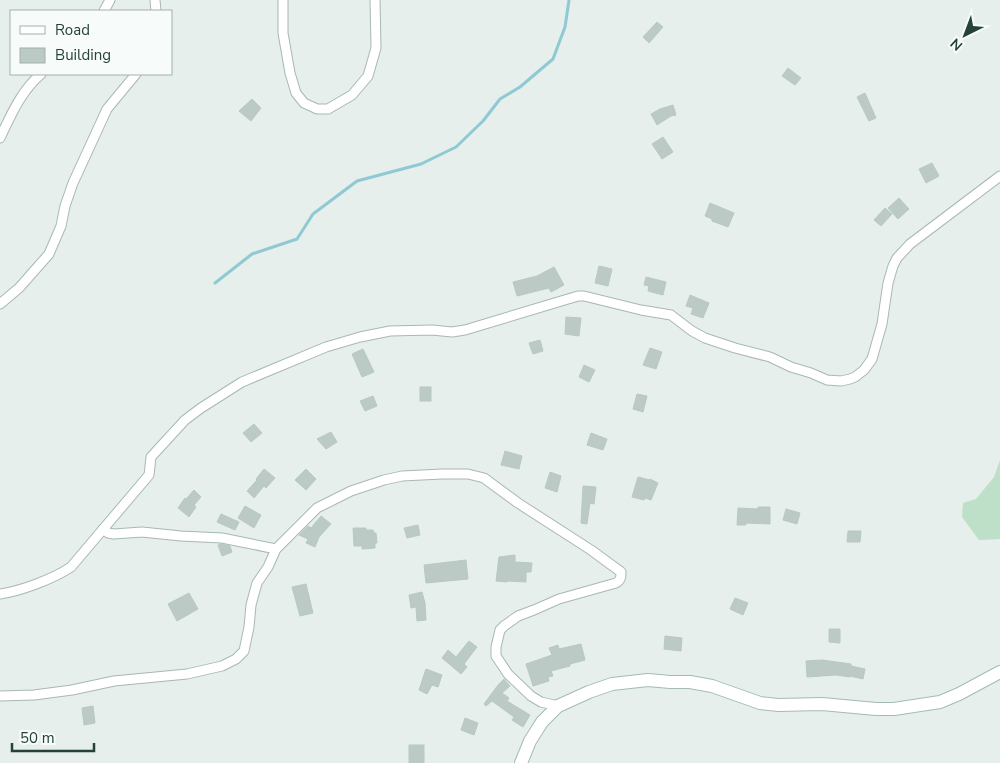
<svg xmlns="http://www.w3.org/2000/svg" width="1000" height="763" font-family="'Nunito Sans',sans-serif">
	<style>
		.green { fill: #bfe0c8 }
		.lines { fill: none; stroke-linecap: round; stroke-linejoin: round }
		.stream { stroke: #8ec9d4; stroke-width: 3 }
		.building { fill: #bbcac4; stroke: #b8c9c2 }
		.minor-casing { stroke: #a8b8b2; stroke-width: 11 }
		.secondary-casing { stroke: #a4bbb3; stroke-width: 14 }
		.minor { stroke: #fff; stroke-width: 9 }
		.secondary { stroke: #fff; stroke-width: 12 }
	</style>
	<rect width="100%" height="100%" fill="#e6efeb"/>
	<polygon class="green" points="1000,460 1000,539 979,540 962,517 963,503 976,499 994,477"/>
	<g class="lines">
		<polyline class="stream" points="215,283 252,254 297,239 313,214 357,181 421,164 456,147 483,121 500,99 520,87 553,59 565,27 569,0"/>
	</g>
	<g class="building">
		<polygon points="657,22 663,27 649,43 643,37"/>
		<polygon points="788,68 801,78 795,85 782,76"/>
		<polygon points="865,93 876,118 869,121 857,97"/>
		<polygon points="252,99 261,108 251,121 239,111"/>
		<polygon points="673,105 676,115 671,116 657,125 651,114 660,109"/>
		<polygon points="663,137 673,152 662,159 652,144"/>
		<polygon points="932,163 939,176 926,183 919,169"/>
		<polygon points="899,198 909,209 898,219 888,208"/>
		<polygon points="710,203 734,213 728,227 712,221 712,219 705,216"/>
		<polygon points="885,208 892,214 881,226 874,220"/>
		<polygon points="599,266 612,269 608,286 595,283"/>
		<polygon points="554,267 564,285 551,292 549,288 517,296 513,282 537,276"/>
		<polygon points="646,277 666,282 663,295 648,291 649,286 644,285"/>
		<polygon points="690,295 709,303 703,318 691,314 693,308 686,306"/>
		<polygon points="566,317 581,318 579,336 565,334"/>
		<polygon points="540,340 543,351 533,354 529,343"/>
		<polygon points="650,348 662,352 656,369 643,365"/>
		<polygon points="363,349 374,372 362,377 352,354"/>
		<polygon points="584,365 595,370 589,382 579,377"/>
		<rect x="420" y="387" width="11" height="14"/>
		<polygon points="637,394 647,396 643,412 633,409"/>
		<polygon points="373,396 377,406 365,411 360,401"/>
		<polygon points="254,424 262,433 251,442 243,433"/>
		<polygon points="331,432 337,442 326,449 317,439"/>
		<polygon points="591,433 607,439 603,450 587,445"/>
		<polygon points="505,451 522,456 519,469 501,465"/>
		<polygon points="264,469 275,478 266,488 264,486 254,498 247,491 257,480 256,479"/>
		<polygon points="306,469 316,479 306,490 295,480"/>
		<polygon points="550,472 561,476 557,492 545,488"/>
		<polygon points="638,477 650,480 650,479 658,483 651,500 645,498 644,500 632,497"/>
		<polygon points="583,486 596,487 594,504 590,503 587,524 581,523"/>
		<polygon points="194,490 201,497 194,505 196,507 189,517 178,508 185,498 186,499"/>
		<polygon points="245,506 261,515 254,528 238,518"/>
		<polygon points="758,507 770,507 770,524 746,523 746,525 737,525 738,508 758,509"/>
		<polygon points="786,509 800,513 797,524 783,520"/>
		<polygon points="221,514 239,522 235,530 217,522"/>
		<polygon points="321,516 331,524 319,537 315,547 306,543 308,539 299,535 308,526 311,528"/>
		<polygon points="418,525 420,535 407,538 404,528"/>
		<polygon points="353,528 366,528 366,530 373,530 374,533 376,533 377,543 375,543 375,548 362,549 362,546 354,546"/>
		<polygon points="848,531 861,531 860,542 847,542"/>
		<polygon points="221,544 230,546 232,552 222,556 218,545"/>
		<polygon points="515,555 515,562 532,563 531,572 526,572 526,582 507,581 507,582 496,581 499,557"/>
		<polygon points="466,560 468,579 426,583 424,565"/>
		<polygon points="306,584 313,613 300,616 292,587"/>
		<polygon points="422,592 425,603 426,620 417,621 416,607 411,608 409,595"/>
		<polygon points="189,593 198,609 177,621 168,604"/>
		<polygon points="735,598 748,603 743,615 730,609"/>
		<polygon points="829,629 840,629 840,643 829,642"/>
		<polygon points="665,636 682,638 681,651 664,649"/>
		<polygon points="469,641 477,647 464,664 467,667 461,674 442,658 448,650 456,657"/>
		<polygon points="581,644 585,660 570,664 570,666 551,671 553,676 548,677 549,681 533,686 526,664 552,655 549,648 558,645 559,649"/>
		<polygon points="822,660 851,664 851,666 865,669 863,679 850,676 850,677 836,675 807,677 806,661"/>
		<polygon points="426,669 442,675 438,687 432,685 427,694 419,690"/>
		<polygon points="504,679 510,686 502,693 509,698 507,701 530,715 523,727 512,720 514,717 492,701 486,706 484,704 498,685"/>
		<polygon points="93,706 95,723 84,725 82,708"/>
		<polygon points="465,718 478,723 474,735 461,730"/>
		<rect x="409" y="745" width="15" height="18"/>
	</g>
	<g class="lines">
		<g class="minor-casing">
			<g id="minor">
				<polyline points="155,0 156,11"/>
				<polyline points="283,0 283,33 290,73 296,93 304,103 317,109 328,109 352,95 368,76 376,48 375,0"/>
				<polyline points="104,11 110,0"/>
				<path d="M0,138c11,-23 21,-47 41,-64"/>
				<polyline points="0,304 19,288 49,254 61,226 65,206 73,183 107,109 136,74"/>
				<polyline points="103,529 108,533 114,534 142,532 181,536 222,538 276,549"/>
				<path d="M0,594c21,-3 53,-15 71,-27l78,-92 2,-18 34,-37 16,-12 41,-26 84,-35 34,-10 30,-6 42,-1 20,2 13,-2 113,-34h6l57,14 30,5 21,16 13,7 30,10 35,9 21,10 20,6 16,7 14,1 9,-2 5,-2 9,-7 8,-11 10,-35 6,-41 5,-17 4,-8 13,-14 90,-68"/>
				<path d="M0,696l34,-1 38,-5 42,-9 73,-7 35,-8 14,-7 8,-8 5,-24 2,-22 6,-22 11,-16 8,-18 41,-41 34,-17 33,-11 18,-4 40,-2h26l16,4 34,25 73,47 30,22c0,5 0,8 -5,11l-57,16 -25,11 -16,6 -14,10 -4,4 -4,17v9l12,18 23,22 10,6 17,4"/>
			</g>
		</g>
		<g class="secondary-casing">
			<polyline id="secondary" points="521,763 530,741 542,722 558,706 589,692 612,684 648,680 670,682 690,682 712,686 760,703 778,705 822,704 876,709 894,709 940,702 959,694 1000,672"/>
		</g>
		<use href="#minor" class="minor"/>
		<use href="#secondary" class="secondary"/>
	</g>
	<rect x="10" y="10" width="162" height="65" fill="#f7fbf9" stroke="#a3b1ad"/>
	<rect x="20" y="26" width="25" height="8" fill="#ffffff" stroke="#a3b1ad"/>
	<text x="55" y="35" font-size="15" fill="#24423a">Road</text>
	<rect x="20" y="48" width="25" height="15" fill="#bbcac4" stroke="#a3b1ad"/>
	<text x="55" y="60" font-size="15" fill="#24423a">Building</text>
	<g transform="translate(965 35) rotate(222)" stroke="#f7fbf9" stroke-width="4" paint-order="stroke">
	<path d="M0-4L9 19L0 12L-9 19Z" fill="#24423a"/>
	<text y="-8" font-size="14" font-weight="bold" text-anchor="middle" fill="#24423a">N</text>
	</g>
	<path d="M12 743v8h82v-8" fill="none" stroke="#24423a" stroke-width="2.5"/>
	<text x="20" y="743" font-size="15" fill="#24423a" stroke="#f7fbf9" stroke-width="4" paint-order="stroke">50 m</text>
</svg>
